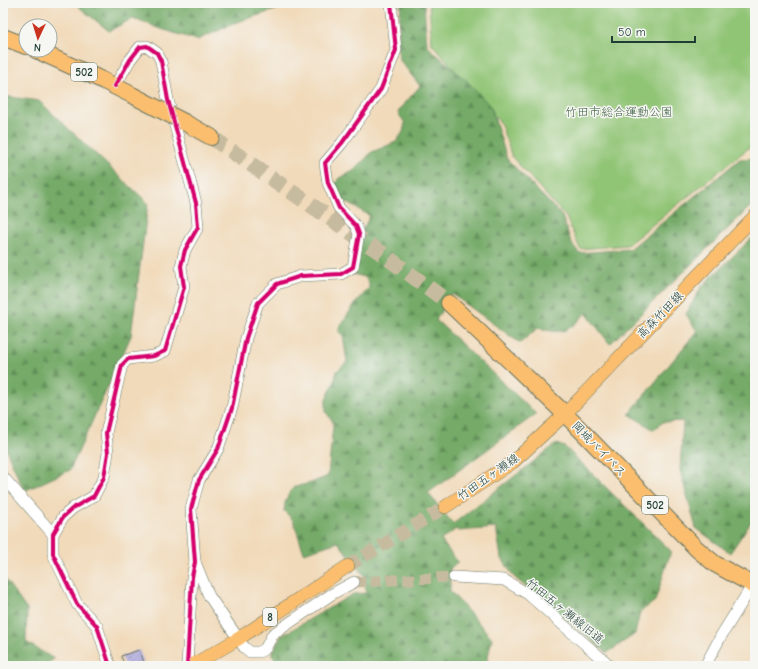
<svg xmlns="http://www.w3.org/2000/svg" width="758" height="669" font-family="'Comic Neue','Klee One',sans-serif">
	<style>
		.green { fill: #91c576; stroke: #588155 }
		.forest { fill: url(#forest-firs); stroke: #4a744e }
		.building { fill: url(#building-hatch) }
		.lines { fill: none; stroke-linecap: round; stroke-linejoin: round }
		.minor-tunnel { stroke: #c7bb9f; stroke-width: 11; stroke-dasharray: 11 5.5; stroke-linecap: butt }
		.major-tunnel { stroke: #c7bb9f; stroke-width: 13; stroke-dasharray: 13 6; stroke-linecap: butt }
		.highway-tunnel { stroke: #c7bb9f; stroke-width: 16; stroke-dasharray: 16 8; stroke-linecap: butt }
		.minor-casing { stroke: #687463; stroke-width: 12 }
		.major-casing { stroke: #687463; stroke-width: 14 }
		.highway-casing { stroke: #687463; stroke-width: 18 }
		.minor { stroke: #fff; stroke-width: 11 }
		.major { stroke: #fabe6e; stroke-width: 13 }
		.highway { stroke: #fabe6e; stroke-width: 16 }
		.highway-bridge-casing { stroke: #687463; stroke-width: 18; stroke-linecap: butt }
		.highway-bridge { stroke: #fabe6e; stroke-width: 16 }
		.cycleway-casing { stroke: #f6f6f2; stroke-width: 6 }
		.cycleway { stroke: #d6006c; stroke-width: 4 }
		.labels { text-anchor: middle; dominant-baseline: central; stroke-width: 3; stroke-linejoin: round; paint-order: stroke }
		.shield { fill: #f6f6f2; stroke: #60746d; stroke-width: 1 }
		.shield-label { font-size: 11px; font-weight: bold; fill: #1f3d34 }
		.park-label { font-size: 12px; fill: #3c5f44; stroke: #f6f6f2 }
		.street-label { font-size: 12px; fill: #1f3d34; stroke: #f6f6f2 }
	</style>
	<defs>
		<pattern id="forest-firs" width="22" height="20" patternUnits="userSpaceOnUse"><rect width="22" height="20" fill="#74aa67"/><path d="M5 1l3.5 6h-7zM16 11l3.5 6h-7z" fill="#5f8c56"/></pattern>
		<pattern id="building-hatch" width="6" height="6" patternUnits="userSpaceOnUse"><rect width="6" height="6" fill="#bebae4"/><path d="M-1 1l2-2M0 6l6-6M5 7l2-2" fill="none" stroke="#9a98ba"/></pattern>
	</defs>
	<rect width="100%" height="100%" fill="#f6f6f2"/>
	<filter id="ink" filterUnits="userSpaceOnUse"><feTurbulence type="fractalNoise" baseFrequency=".025" numOctaves="2"/><feDisplacementMap in="SourceGraphic" scale="8" xChannelSelector="R" yChannelSelector="G"/><feConvolveMatrix kernelMatrix="1 2 1 2 8 2 1 2 1" color-interpolation-filters="sRGB"/></filter>
	<filter id="wash" filterUnits="userSpaceOnUse"><feTurbulence type="fractalNoise" baseFrequency=".012" numOctaves="4" result="noise"/><feDisplacementMap in="SourceGraphic" scale="16" xChannelSelector="R" yChannelSelector="G"/><feGaussianBlur stdDeviation="0.9" result="paint"/><feColorMatrix in="noise" values="0 0 0 0 0 0 0 0 0 0 0 0 0 0 0 0 0 1.4 0 .05"/><feComposite in="paint" operator="in"/></filter>
	<g filter="url(#wash)">
		<rect width="100%" height="100%" fill="#f1daba"/>
		<polygon class="green" points="429,3 755,3 755,143 627,245 580,249 566,217 512,157 500,122 432,44"/>
		<g class="forest">
			<polygon points="74,3 291,3 288,6 240,21 197,40 161,29 133,18 109,31"/>
			<path d="M401,3h23l3,43 42,37 22,24 16,52 55,57 9,26 8,11 51,-4 110,-90 15,-1v44l-145,142 -24,-31c-17,18 -22,22 -48,15l-18,15 -68,-49 -16,26 100,94 -108,79 25,31 103,-80 9,3 106,104 -16,50 -15,11 -5,22 -28,19 -93,-76 -13,-20 -5,-29 -38,3 -2,-2 -15,11 17,23 -8,5v23l42,47 -6,28h-204l-11,-11 10,-19 72,-42 13,-1 -2,-18 -26,-33 -34,11 -11,-33 -9,-9 1,-8 5,-12 4,-4 17,-4 17,-7 5,-50v-4l-7,-10v-13l8,-16 3,-12 10,-9 -4,-27 -4,-3v-4l15,-23 15,-17v-4l-4,-7 -17,-4 10,-34 12,-23 -32,-19 -4,-13 6,-6 13,-7 19,-19 24,-10 7,-10 2,-9 -7,-10 2,-4 20,-23 -21,-27 -1,-13z"/>
			<polygon points="3,96 39,101 148,203 131,336 70,470 24,491 3,442"/>
			<polygon points="755,235 755,516 730,553 696,528 680,470 683,421 663,422 654,430 629,414 697,331 686,314 701,287"/>
			<polygon points="3,576 27,610 26,642 54,659 42,666 3,666"/>
		</g>
		<g id="blocks">
			<polygon class="building" points="139,650 144,662 134,666 125,666 121,656"/>
		</g>
	</g>
	<g filter="url(#ink)">
		<use href="#blocks" fill-opacity="0" stroke="#687463" stroke-width="1"/>
		<g class="lines">
			<polyline class="minor-tunnel" points="354,582 454,577"/>
			<polyline class="major-tunnel" points="348,566 445,507"/>
			<polyline class="highway-tunnel" points="211,137 380,252 449,303"/>
			<g class="minor-casing">
				<g id="minor">
					<polyline points="3,477 53,534"/>
					<polyline points="195,562 209,596 244,647 250,652 259,652 265,649 273,634 332,594 354,582"/>
					<polyline points="454,577 504,580 528,594 610,666"/>
					<polyline points="110,666 97,626 77,604 53,554 53,534 63,517 73,508 94,496 104,477 108,453 106,433 122,365 128,359 154,356 165,351 184,287 181,266 185,250 198,227 196,203 168,100 161,61 157,53 147,46 140,47 130,60 115,86"/>
					<polyline points="187,666 192,577 195,562 191,509 199,480 218,449 232,408 246,338 258,303 277,284 301,276 341,274 353,267 359,234 356,226 339,208 328,183 325,163 342,143 381,89 396,50 391,3"/>
					<polyline points="593,666 604,660"/>
					<polyline points="705,666 721,636 755,581"/>
				</g>
			</g>
			<g class="major-casing">
				<g id="major">
					<polyline points="445,507 513,462 565,414 755,216"/>
					<polyline points="191,666 238,639 348,566"/>
				</g>
			</g>
			<g class="highway-casing">
				<g id="highway">
					<polyline points="3,37 26,46"/>
					<polyline points="36,50 102,80 132,95"/>
					<polyline points="184,122 211,137"/>
					<polyline points="449,303 565,414 697,549 715,564 755,586"/>
				</g>
			</g>
			<use href="#minor" class="minor"/>
			<use href="#major" class="major"/>
			<use href="#highway" class="highway"/>
			<g class="highway-bridge-casing">
				<polyline id="highway-bridge" points="132,95 184,122"/>
			</g>
			<use href="#highway-bridge" class="highway-bridge"/>
			<g class="cycleway-casing">
				<g id="cycleway">
					<polyline points="110,666 97,626 77,604 53,554 53,534 63,517 73,508 94,496 104,477 108,453 106,433 122,365 128,359 154,356 165,351 184,287 181,266 185,250 198,227 196,203 168,100 161,61 157,53 147,46 140,47 130,60 115,86"/>
					<polyline points="187,666 192,577 195,562 191,509 199,480 218,449 232,408 246,338 258,303 277,284 301,276 341,274 353,267 359,234 356,226 339,208 328,183 325,163 342,143 381,89 396,50 391,3"/>
				</g>
			</g>
			<use href="#cycleway" class="cycleway"/>
		</g>
	</g>
	<g class="labels">
		<g class="shield">
			<rect x="71" y="63" width="26" height="18" rx="3"/>
			<rect x="642" y="496" width="26" height="18" rx="3"/>
			<rect x="263" y="608" width="14" height="18" rx="3"/>
		</g>
		<g class="shield-label">
			<text x="84" y="72">502</text>
			<text x="655" y="505">502</text>
			<text x="270" y="617">8</text>
		</g>
		<g class="park-label">
			<text x="619" y="112">竹田市総合運動公園</text>
		</g>
		<g class="street-label">
			<text transform="translate(660 315) rotate(-46)">高森竹田線</text>
			<text transform="translate(599 449) rotate(46)">岡城バイパス</text>
			<text transform="translate(488 477) rotate(-35)">竹田五ヶ瀬線</text>
			<text transform="translate(565 611) rotate(39)">竹田五ヶ瀬線旧道</text>
		</g>
	</g>
	<rect width="758" height="669" fill="none" stroke="#f6f6f2" stroke-width="16"/>
	<g transform="translate(38 38) rotate(184)"><circle r="19" fill="#f6f6f2" stroke="#a0aca6"/>
	<path d="M0-3L7 15L0 10L-7 15Z" fill="#c8321e"/>
	<text y="-6" font-size="11" font-weight="bold" text-anchor="middle" fill="#1f3d34">N</text>
	</g>
	<path d="M612 36v6h83v-6" fill="none" stroke="#1f3d34" stroke-width="2"/>
	<text x="618" y="36" font-size="12" fill="#1f3d34" stroke="#f6f6f2" stroke-width="3" paint-order="stroke">50 m</text>
</svg>
